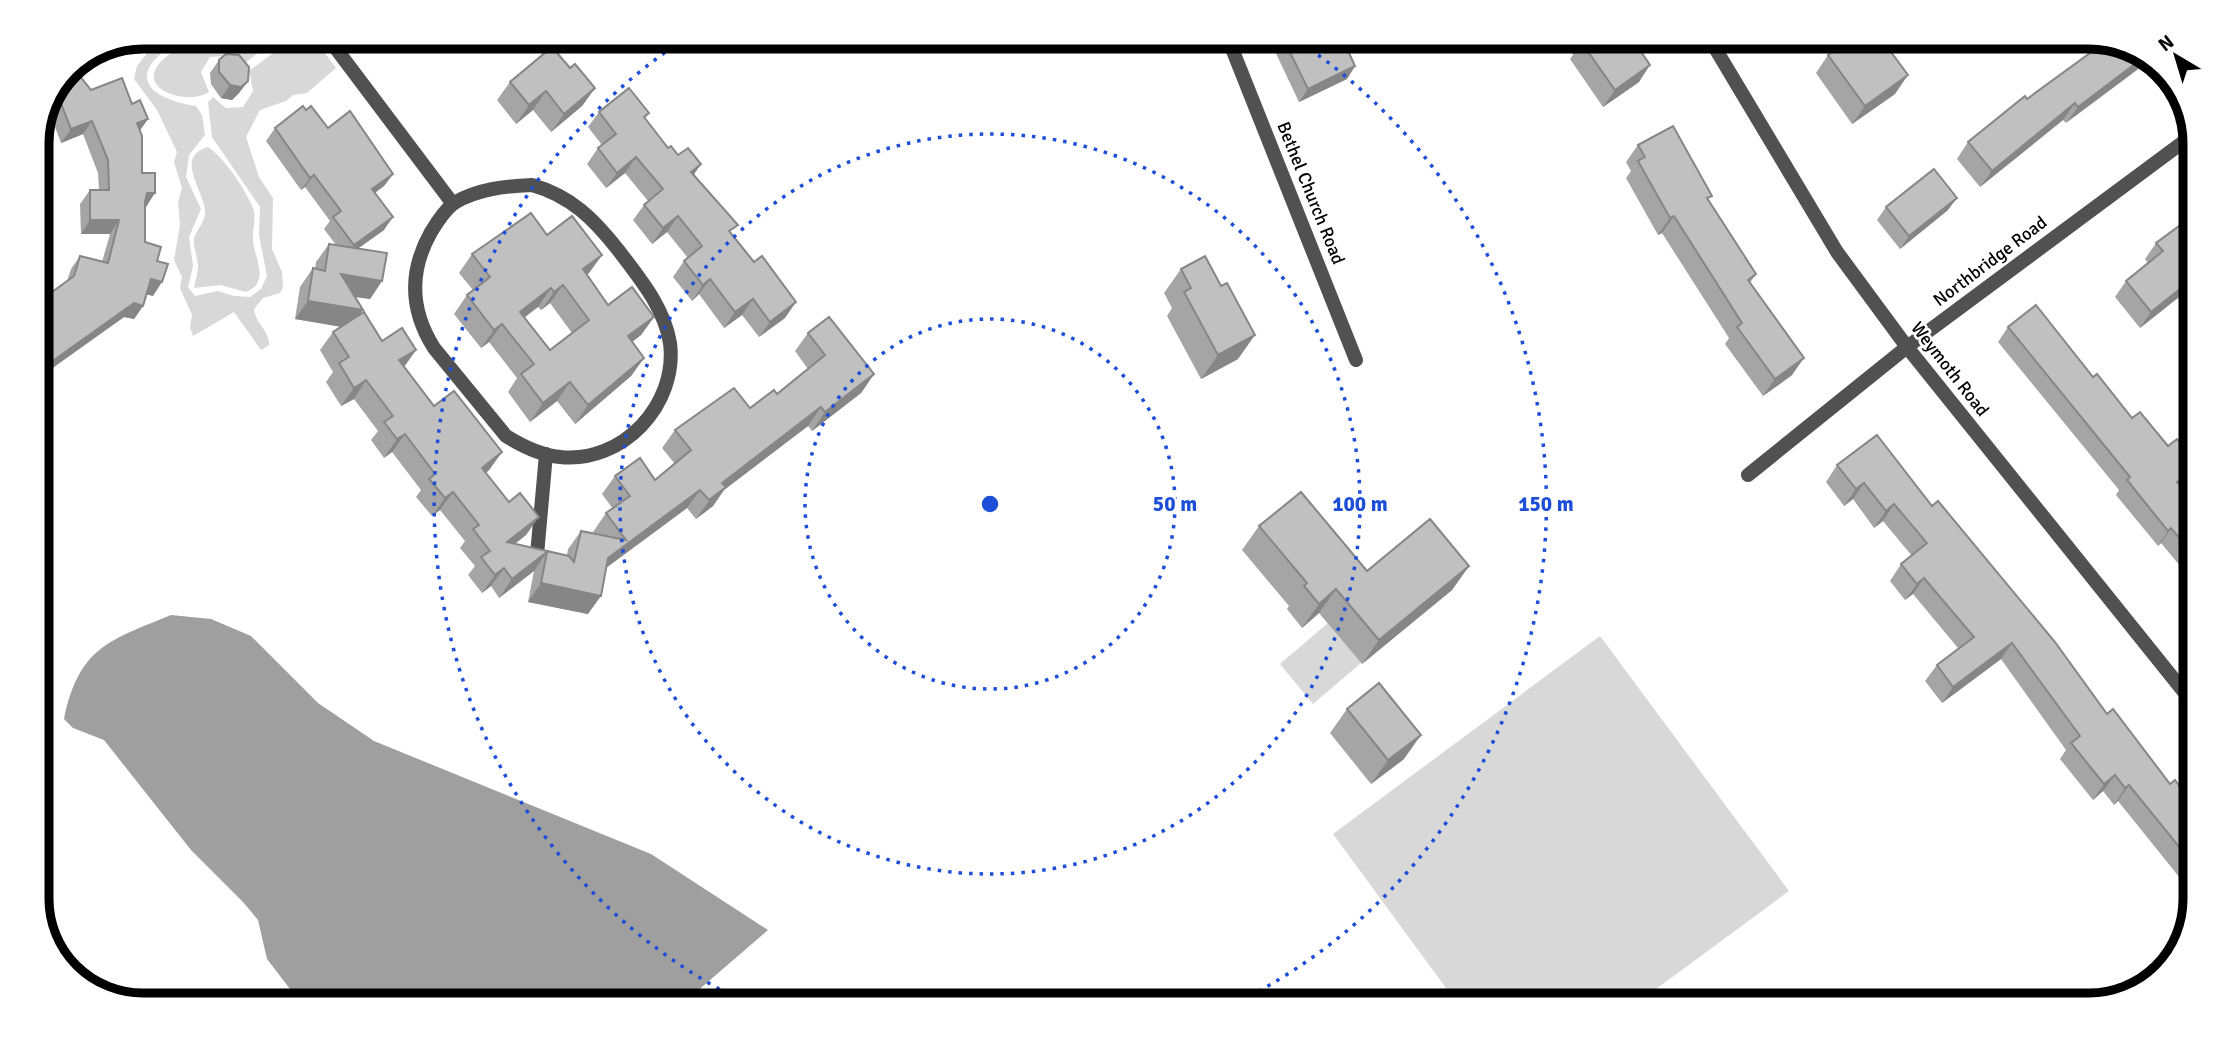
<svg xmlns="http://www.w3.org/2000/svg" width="2232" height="1042" font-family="Signika,sans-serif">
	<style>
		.green { fill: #d8d8d8 }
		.water { fill: #9f9f9f }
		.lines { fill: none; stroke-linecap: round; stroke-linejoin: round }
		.lane { stroke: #515151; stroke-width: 14 }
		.street { stroke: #515151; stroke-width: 14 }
		.wall { fill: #a5a5a5; fill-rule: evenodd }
		.shaded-wall { fill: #868686 }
		.building { fill: #c0c0c0; stroke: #868686; stroke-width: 2; fill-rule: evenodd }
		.ring { fill: none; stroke: #1d4ed8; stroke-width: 3.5; stroke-dasharray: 3.5 7 }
		.labels { text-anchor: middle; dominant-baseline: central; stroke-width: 5; stroke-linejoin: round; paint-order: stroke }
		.street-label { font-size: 18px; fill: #000; stroke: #fff }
		.rim { fill: none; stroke: #000; stroke-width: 9 }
		.centre { fill: #1d4ed8; stroke: #fff; stroke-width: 3.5 }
		.ring-label { font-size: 21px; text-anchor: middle; font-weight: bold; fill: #1d4ed8; stroke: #fff; stroke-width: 5; stroke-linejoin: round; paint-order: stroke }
	</style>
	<rect width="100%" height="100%" fill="#fff"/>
	<g class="green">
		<path d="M160,37h23c-9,8 -27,18 -33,29 -15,27 29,38 46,40l6,9 3,20 -16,20 -3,22 15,32 -12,28 4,29 -5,21 7,9 23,-5 16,5 16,1 11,-8 6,-13 -8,-41 1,-28 -48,-70 -4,-35 5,-5 13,11 17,-1 10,-16 -4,-20 46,-34h18l23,31 -29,25 -14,2 -7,6 -26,9 -14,27 13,40 14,21 -1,51 10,23 1,15 -3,6 -17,5 -9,11c1,14 16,22 15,36l-8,5 -27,-38 -41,24 -3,-9 2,-12 -12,-27 2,-11 -8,-17 6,-35 -2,-23 4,-14 -8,-26 3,-10 -20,-42 -23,-31 3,-13z"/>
		<path d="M191,37h68l7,10 -21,16 -21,-7 -14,1 -9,15 8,20c-20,13 -63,0 -54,-21 4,-13 27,-24 36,-34z"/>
		<path d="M208,147c18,13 36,40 45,61 4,10 -1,21 0,32 1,18 18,42 -7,52l-26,-7 -26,3c1,-7 4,-14 4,-21 0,-10 -5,-19 -4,-28 2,-9 10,-15 11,-25 2,-20 -33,-57 3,-67z"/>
		<polygon points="1328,623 1361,663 1313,704 1280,664"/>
		<polygon points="1600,636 1789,891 1637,1003 1457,1003 1333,834"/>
	</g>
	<g class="water">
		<path d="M37,607c23,17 16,37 0,55z"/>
		<path d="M171,615l40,4 40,17 67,67 56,38 277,113 117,76 -80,69 -391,-1 -30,-39 -9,-39 -15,-18 -52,-52 -87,-110 -31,-12 -9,-9c15,-72 46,-79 107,-104z"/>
	</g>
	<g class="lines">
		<polyline class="lane" points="537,555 546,454"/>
		<g class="street">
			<polyline points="328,38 453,204"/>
			<polyline points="1229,41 1356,360"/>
			<polyline points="1712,43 1837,252 1907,347 2189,698"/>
			<polyline points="37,172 40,214 37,227"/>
			<path d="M532,185c39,11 62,34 87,66 21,28 45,56 51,92 8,62 -48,121 -110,114 -20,-2 -38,-11 -54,-21l-72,-88c-24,-38 -25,-77 -3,-116 6,-10 14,-22 23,-29 23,-14 52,-17 78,-18z"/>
			<polyline points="1748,475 1907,347 2194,134"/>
		</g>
	</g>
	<g class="wall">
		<polygon points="1272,41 1322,42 1325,48 1355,66 1347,79 1299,102 1271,43"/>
		<polygon points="1569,43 1635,43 1639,82 1603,107 1570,59 1573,55 1567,46"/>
		<polygon points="2130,45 2066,123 2063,120 1980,187 1957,159 1968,142 2027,99"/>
		<polygon points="1828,55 1895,94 1852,124 1816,73"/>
		<polygon points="219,60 248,81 239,93 232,100 221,98 211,84 210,73"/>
		<polygon points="73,67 91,90 132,104 148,119 140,130 142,173 146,207 145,207 145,242 157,261 153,296 147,294 143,306 134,319 124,317 37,379 37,303 67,281 71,269 80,256 102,262 110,234 81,234 80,204 90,190 99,190 98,173 83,134 61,143 49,111 68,68"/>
		<polygon points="570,68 595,88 582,106 551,132 533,110 516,124 497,100 510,82"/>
		<polygon points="306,110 328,128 393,174 384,186 375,193 384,230 358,248 382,281 370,299 355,297 358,316 382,341 416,350 404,367 434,406 502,452 489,470 486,473 526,535 515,544 567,555 568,549 581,531 595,533 593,532 606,513 613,509 602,494 615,476 655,480 675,464 662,448 675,430 750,408 777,394 808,369 795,351 808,333 874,374 861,393 812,431 808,426 724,490 713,506 696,519 687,508 606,568 588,614 528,602 534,571 499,598 491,586 482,593 468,575 475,566 460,548 465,541 440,510 432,516 416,497 421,490 392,452 384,458 371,440 378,431 354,399 341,406 326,382 333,372 320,350 333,332 341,327 295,319 300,287 313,268 315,269 316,262 329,244 336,245 324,229 330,221 305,187 301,190 266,141 275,128"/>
		<polygon points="599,112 649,113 645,118 668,148 678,155 701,164 693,175 785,318 759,337 742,315 724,328 699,294 692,301 673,277 684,261 688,258 667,232 652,244 633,220 644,205 648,201 625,173 606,188 587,164 598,148 602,145 588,127"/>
		<polygon points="1638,145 1708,200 1756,274 1750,283 1792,375 1763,396 1725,344 1729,338 1662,233 1658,235 1626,178 1631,171 1626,162"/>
		<polygon points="1886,207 1948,210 1900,249 1877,220"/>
		<polygon points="2194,215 2194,291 2181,300 2179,297 2140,328 2115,297 2126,281 2148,263 2145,259 2156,243"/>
		<path d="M547,235l55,20 -15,20 21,30 46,12 -13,18 -9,7 12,16 -13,18 -56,48 -18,-23 -27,21 -22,-30 9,-14 -28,-36 -8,6 -27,-34 13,-19 6,-5 -14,-17 13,-19zM550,303l22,30 -22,17 -26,-33 14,-10 3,3z"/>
		<polygon points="1181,269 1238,359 1201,379 1167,316 1172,308 1164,293"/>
		<polygon points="2008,327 2093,377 2132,418 2168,446 2192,456 2192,473 2188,479 2180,485 2191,498 2191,579 2161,543 2158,546 2116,495 2119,490 1998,342"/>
		<polygon points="1837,465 1932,506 2107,714 2170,784 2188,798 2188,888 2118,801 2114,805 2103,791 2093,800 2060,759 2066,750 2001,659 1942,703 1925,681 1937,665 1958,648 1913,594 1905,600 1890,581 1901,564 1912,556 1883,521 1874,528 1853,499 1844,506 1826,482"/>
		<polygon points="1259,526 1367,571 1469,566 1452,590 1362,664 1319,613 1302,628 1287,609 1289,606 1242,550"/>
		<polygon points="1347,709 1404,759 1371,784 1330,733"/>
		<polygon points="2187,896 2187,913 2181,906"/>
	</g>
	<g class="shaded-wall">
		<polygon points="139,39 126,48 130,42"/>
		<polygon points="2144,57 2149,61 2066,123 2078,107"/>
		<polygon points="1650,65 1639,82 1603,107 1615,90"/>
		<polygon points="1355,66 1347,79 1299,102 1308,89"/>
		<polygon points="1908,75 1895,94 1852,124 1865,106"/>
		<polygon points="248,81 239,93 232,100 221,98 230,85"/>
		<polygon points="595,88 582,106 551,132 564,114"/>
		<polygon points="546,91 533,110 516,124 529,105"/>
		<polygon points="2075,103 2063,120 1980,187 1992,171"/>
		<polygon points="148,119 138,133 137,123"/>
		<polygon points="92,121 83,134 61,143 71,129"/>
		<polygon points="636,157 625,173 606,188 617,173"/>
		<polygon points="701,164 690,180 691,172"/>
		<polygon points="393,174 384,186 363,201 372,189"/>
		<polygon points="314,175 305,187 301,190 310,178"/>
		<polygon points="147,193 155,193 146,207 137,207"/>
		<polygon points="1957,198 1948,210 1900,249 1909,236"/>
		<polygon points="678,216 667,232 652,244 663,228"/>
		<polygon points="1674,216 1662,233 1658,235 1670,218"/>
		<polygon points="393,217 384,230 345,258 354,245"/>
		<polygon points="90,220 119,220 110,234 81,234"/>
		<polygon points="602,255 589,273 570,288 583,269"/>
		<polygon points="341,274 382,281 370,299 328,293"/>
		<polygon points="151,279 162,282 153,296 141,293"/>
		<polygon points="710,279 699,294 692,301 703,285"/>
		<polygon points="2190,281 2179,297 2140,328 2151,312"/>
		<polygon points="2194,284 2194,291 2181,300 2192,285"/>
		<polygon points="563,285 550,303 541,310 554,292"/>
		<polygon points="551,288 538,307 507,331 520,312"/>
		<polygon points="753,299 742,315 724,328 735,312"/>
		<polygon points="308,301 363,310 350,328 295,319"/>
		<polygon points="796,302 785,318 759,337 770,322"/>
		<polygon points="134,303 143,306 134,319 124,317 37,379 37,372"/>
		<polygon points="654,317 641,335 615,355 628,336"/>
		<polygon points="502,324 489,342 481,348 494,330"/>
		<polygon points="1255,335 1238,359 1201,379 1218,355"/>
		<polygon points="416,350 403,368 399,360"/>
		<polygon points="644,358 631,376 575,424 588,405"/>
		<polygon points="1804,358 1792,375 1763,396 1775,379"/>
		<polygon points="874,374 861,393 812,431 825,412"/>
		<polygon points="366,380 354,399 341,406 354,388"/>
		<polygon points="570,382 557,401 530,422 543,403"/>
		<polygon points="821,407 808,426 724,490 713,506 696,519 722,483"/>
		<polygon points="405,434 392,452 384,458 397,439"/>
		<polygon points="502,452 489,470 469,487 482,468"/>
		<polygon points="2192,469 2192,473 2188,479 2166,497 2177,482"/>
		<polygon points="1864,483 1853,499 1844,506 1856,489"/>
		<polygon points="700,490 687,508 595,576 608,558"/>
		<polygon points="453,492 440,510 432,516 445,498"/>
		<polygon points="1894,504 1883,521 1874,528 1886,511"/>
		<polygon points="539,517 526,535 494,560 507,542"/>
		<polygon points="2171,528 2161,543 2158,546 2168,531"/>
		<polygon points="547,552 534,571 499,598 512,579"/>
		<polygon points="1469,566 1452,590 1362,664 1379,640"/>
		<polygon points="504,568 491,586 482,593 495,575"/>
		<polygon points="1924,578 1913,594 1905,600 1917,584"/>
		<polygon points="541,583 601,596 588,614 528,602"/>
		<polygon points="1336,589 1319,613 1302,628 1319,604"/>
		<polygon points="2012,643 2001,659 1942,703 1953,687"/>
		<polygon points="1421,735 1404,759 1371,784 1388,760"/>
		<polygon points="2115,775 2103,791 2093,800 2104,784"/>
		<polygon points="2129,785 2118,801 2114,805 2125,788"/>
	</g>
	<g class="building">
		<polygon points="1285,42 1322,42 1325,48 1339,42 1344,42 1355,66 1308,89"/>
		<polygon points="1582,43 1635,43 1650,65 1615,90"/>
		<polygon points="1844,44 1872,44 1873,45 1875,44 1885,44 1908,75 1865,106 1828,55"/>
		<polygon points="2101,45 2130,45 2144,57 2078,107 2075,103 1992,171 1968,142 2025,96 2027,99"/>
		<polygon points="552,47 570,68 575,64 595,88 564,114 546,91 529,105 510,82"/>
		<polygon points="226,54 239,55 249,67 248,81 241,87 230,85 219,72 219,60"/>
		<polygon points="72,66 91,90 122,78 132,104 140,100 148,119 137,123 142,136 142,173 155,173 155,193 147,193 145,202 145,242 161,247 157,261 168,264 162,282 151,279 143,306 134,303 37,372 37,303 74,276 80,256 108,263 119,220 90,220 90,190 109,190 108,160 92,121 71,129 57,93 68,68"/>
		<polygon points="629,88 649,113 644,117 668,148 671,146 678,155 688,148 701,164 691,172 738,225 729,231 754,262 762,256 796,302 770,322 753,299 735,312 710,279 703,285 684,261 702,246 678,216 663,228 644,205 663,189 636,157 617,173 598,148 616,134 599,112"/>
		<polygon points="303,106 306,110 311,106 328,128 350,111 393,174 372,189 393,217 354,245 333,217 341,211 314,175 310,178 275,128"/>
		<polygon points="1673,126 1712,196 1707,198 1756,274 1748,280 1804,358 1775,379 1737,327 1742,323 1674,216 1670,218 1638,161 1645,157 1638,145"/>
		<polygon points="1934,169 1957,198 1909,236 1886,207"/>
		<path d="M531,213l16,22 25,-19 30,39 -19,14 25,36 24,-18 22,30 -26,19 16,22 -56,47 -18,-23 -27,21 -22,-29 13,-10 -32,-40 -8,6 -27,-35 23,-18 -18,-23zM563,285l26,35 -39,30 -30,-38 31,-24 3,4z"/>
		<polygon points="2194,215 2194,284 2192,285 2190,281 2151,312 2126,281 2163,251 2156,243"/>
		<polygon points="329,244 387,253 382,281 341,274 363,310 308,301 313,268 325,271"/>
		<polygon points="1205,256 1221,286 1227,283 1255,335 1218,355 1184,292 1191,288 1181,269"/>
		<polygon points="2036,305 2093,377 2097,374 2132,418 2140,412 2168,446 2177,439 2192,456 2192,469 2177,482 2191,498 2191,552 2171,528 2168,531 2127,480 2130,477 2008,327"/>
		<polygon points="364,312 382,341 402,328 416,350 399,360 434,406 454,391 502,452 482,468 509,502 520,493 539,517 507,542 569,556 574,562 581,531 626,540 606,513 630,496 615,476 640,458 655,480 691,450 675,430 734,388 750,408 774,390 777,394 825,355 808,333 829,317 874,374 825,412 821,407 722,483 726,487 709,500 700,490 608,558 601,596 541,583 547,552 512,579 504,568 495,575 481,557 490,551 473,529 479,525 453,492 445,498 429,479 435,474 405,434 397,439 384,422 393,416 366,380 354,388 339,363 349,357 333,332"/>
		<polygon points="1877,435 1932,506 1938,501 2055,642 2107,714 2113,709 2170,784 2175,780 2188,798 2188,858 2129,785 2125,788 2115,775 2104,784 2071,743 2080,736 2012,643 1953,687 1937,665 1974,637 1924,578 1917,584 1901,564 1927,543 1894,504 1886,511 1864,483 1856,489 1837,465"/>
		<polygon points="1301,492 1367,571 1430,519 1469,566 1379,640 1336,589 1319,604 1304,586 1307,583 1259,526"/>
		<polygon points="1379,683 1421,735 1388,760 1347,709"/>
	</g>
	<g class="ring">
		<circle cx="990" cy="504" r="185"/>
		<circle cx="990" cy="504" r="370"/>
		<path d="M738 999A556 556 0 0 1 683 40M1301 43A556 556 0 0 1 1238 1002"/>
	</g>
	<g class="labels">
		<g class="street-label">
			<text transform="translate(1311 193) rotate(68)">Bethel Church Road</text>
			<text transform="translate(1990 261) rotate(-37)">Northbridge Road</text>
			<text transform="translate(1950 369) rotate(52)">Weymoth Road</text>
		</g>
	</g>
	<path d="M0 0H2232V1042H0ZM143 49H2089A94 94 0 0 1 2183 143V899A94 94 0 0 1 2089 993H143A94 94 0 0 1 49 899V143A94 94 0 0 1 143 49Z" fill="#fff" fill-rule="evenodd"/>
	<path class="rim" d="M143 49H2089A94 94 0 0 1 2183 143V899A94 94 0 0 1 2089 993H143A94 94 0 0 1 49 899V143A94 94 0 0 1 143 49Z"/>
	<circle cx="990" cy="504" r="10" class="centre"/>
	<g class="ring-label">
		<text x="1175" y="511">50 m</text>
		<text x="1360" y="511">100 m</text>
		<text x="1546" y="511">150 m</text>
	</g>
	<g transform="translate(2176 56) rotate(322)" stroke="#ffffff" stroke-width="5" paint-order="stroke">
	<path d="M0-5L12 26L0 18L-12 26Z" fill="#000000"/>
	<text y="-10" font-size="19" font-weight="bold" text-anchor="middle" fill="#000000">N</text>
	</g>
</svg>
